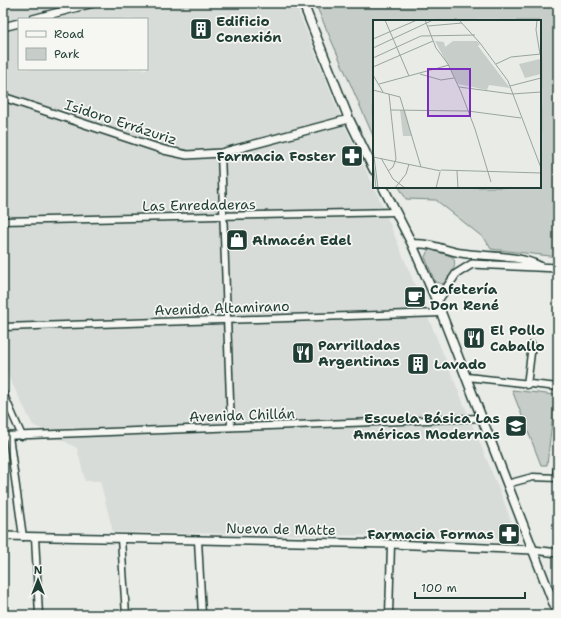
<svg xmlns="http://www.w3.org/2000/svg" width="561" height="618" font-family="'Shantell Sans',sans-serif">
	<style>
		.built { fill: #d8dcd8; fill-rule: evenodd }
		.green { fill: #c7cec9; stroke: #73867e }
		.lines { fill: none; stroke-linecap: round; stroke-linejoin: round }
		.minor-casing { stroke: #1f3d34; stroke-width: 9 }
		.tertiary-casing { stroke: #1f3d34; stroke-width: 10 }
		.secondary-casing { stroke: #1f3d34; stroke-width: 11 }
		.minor { stroke: #f6f6f2; stroke-width: 6 }
		.tertiary { stroke: #f6f6f2; stroke-width: 7 }
		.secondary { stroke: #f6f6f2; stroke-width: 8 }
		.labels { text-anchor: middle; dominant-baseline: central; stroke-width: 3.5; stroke-linejoin: round; paint-order: stroke }
		.poi-label { font-size: 14px; font-weight: bold; fill: #1f3d34; stroke: #f6f6f2; text-anchor: start }
		.street-label { font-size: 14px; fill: #1f3d34; stroke: #f6f6f2 }
		.inset-road { fill: none; stroke: #98a59f; stroke-width: 1 }
		.view { fill: #7b2cbf; fill-opacity: 0.15; stroke: #7b2cbf; stroke-width: 2 }
		.inset-edge { fill: none; stroke: #1f3d34; stroke-width: 2 }
	</style>
	<rect width="100%" height="100%" fill="#e9ebe7"/>
	<filter id="ink" filterUnits="userSpaceOnUse"><feTurbulence type="fractalNoise" baseFrequency=".025" numOctaves="2"/><feDisplacementMap in="SourceGraphic" scale="8" xChannelSelector="R" yChannelSelector="G"/><feConvolveMatrix kernelMatrix="1 2 1 2 8 2 1 2 1" color-interpolation-filters="sRGB"/></filter>
	<g filter="url(#ink)">
		<path class="built" d="M3,3h292l46,115 39,82 125,304 12,34 -404,-6 -13,-51h-15l-8,-33 -44,-23 -30,-59zM19,19h128v50h-128z"/>
		<g class="green">
			<polygon points="315,3 558,3 558,257 491,249 485,239 436,200 406,199 399,187 540,187 540,21 374,21 374,138"/>
			<path d="M431,249l22,8c5,11 -3,18 -10,27l-8,-2 -10,-25 3,-7z"/>
			<polygon points="512,390 555,395 547,465 541,465"/>
		</g>
		<g class="lines">
			<g class="minor-casing">
				<g id="minor">
					<polyline points="221,153 231,427"/>
					<polyline points="3,221 395,212"/>
					<polyline points="3,327 441,313"/>
					<polyline points="467,377 558,387"/>
					<polyline points="527,385 532,345"/>
					<polyline points="3,393 22,436"/>
					<polyline points="3,436 481,418"/>
					<polyline points="9,436 23,537"/>
					<polyline points="556,478 558,460"/>
					<polyline points="507,484 533,477 558,478"/>
					<polyline points="35,537 39,615"/>
					<polyline points="121,539 126,615"/>
					<polyline points="198,540 202,615"/>
					<polyline points="389,615 391,544"/>
				</g>
			</g>
			<g class="tertiary-casing">
				<g id="tertiary">
					<polyline points="33,19 93,3"/>
					<polyline points="3,27 19,23"/>
					<polyline points="3,97 164,150 187,155 221,153 349,119"/>
					<path d="M412,244c17,-2 31,6 49,9 25,4 56,1 79,13"/>
					<polyline points="437,302 456,274 472,264 558,268"/>
					<polyline points="3,536 391,544 533,550 558,553"/>
				</g>
			</g>
			<g class="secondary-casing">
				<g id="secondary">
					<polyline points="303,3 349,119 374,170"/>
					<polyline points="383,187 412,244 437,302 558,615"/>
				</g>
			</g>
			<use href="#minor" class="minor"/>
			<use href="#tertiary" class="tertiary"/>
			<use href="#secondary" class="secondary"/>
		</g>
	</g>
	<defs>
		<g id="building-square" transform="scale(1.15)"><rect x="-9" y="-9" width="18" height="18" rx="4" fill="#1f3d34" stroke="#f6f6f2"/><path d="M-4-6H4V6H1V3H-1V6H-4ZM-2.5-4.3h1.7v1.8h-1.7ZM.8-4.3h1.7v1.8H.8ZM-2.5-1h1.7V.8h-1.7ZM.8-1h1.7V.8H.8Z" fill="#fff"/></g>
		<g id="pharmacy-square" transform="scale(1.15)"><rect x="-9" y="-9" width="18" height="18" rx="4" fill="#1f3d34" stroke="#f6f6f2"/><path d="M-2-6h4v4h4v4h-4v4h-4v-4h-4v-4h4Z" fill="#fff"/></g>
		<g id="shop-square" transform="scale(1.15)"><rect x="-9" y="-9" width="18" height="18" rx="4" fill="#1f3d34" stroke="#f6f6f2"/><path d="M-5-2.5h2.3a2.7 3.5 0 0 1 5.4 0H5L5.5 6h-11ZM-1.5-2.5h3a1.5 2.3 0 0 0-3 0Z" fill="#fff"/></g>
		<g id="cafe-square" transform="scale(1.15)"><rect x="-9" y="-9" width="18" height="18" rx="4" fill="#1f3d34" stroke="#f6f6f2"/><path d="M-5.5-4.5H6V0H3Q3 3.5 0 3.5H-2.5Q-5.5 3.5-5.5 0ZM3-3.2v2h1.7v-2ZM-6 4.5H4V6H-6Z" fill="#fff"/></g>
		<g id="restaurant-square" transform="scale(1.15)"><rect x="-9" y="-9" width="18" height="18" rx="4" fill="#1f3d34" stroke="#f6f6f2"/><path d="M-5-6h1v4h1v-4h1v4h1v-4h1v5L-1.5 .5V6h-2V.5L-5-1ZM5-6V6H3V1.5H1.5Q1.5-4 5-6Z" fill="#fff"/></g>
		<g id="school-square" transform="scale(1.15)"><rect x="-9" y="-9" width="18" height="18" rx="4" fill="#1f3d34" stroke="#f6f6f2"/><path d="M0-5L7-2L0 1L-7-2ZM-4 1L0 2.5L4 1V4Q0 6-4 4Z" fill="#fff"/></g>
	</defs>
	<g fill-rule="evenodd">
		<use href="#building-square" x="201" y="29"/>
		<use href="#pharmacy-square" x="352" y="156"/>
		<use href="#shop-square" x="237" y="240"/>
		<use href="#cafe-square" x="415" y="297"/>
		<use href="#restaurant-square" x="474" y="338"/>
		<use href="#restaurant-square" x="303" y="353"/>
		<use href="#building-square" x="418" y="364"/>
		<use href="#school-square" x="516" y="426"/>
		<use href="#pharmacy-square" x="509" y="534"/>
	</g>
	<g class="labels">
		<g class="poi-label">
			<text x="216" y="21">Edificio<tspan x="216" dy="16">Conexión</tspan></text>
			<text x="336" y="156" text-anchor="end">Farmacia Foster</text>
			<text x="252" y="240">Almacén Edel</text>
			<text x="430" y="289">Cafetería<tspan x="430" dy="16">Don René</tspan></text>
			<text x="490" y="330">El Pollo<tspan x="490" dy="16">Caballo</tspan></text>
			<text x="318" y="345">Parrilladas<tspan x="318" dy="16">Argentinas</tspan></text>
			<text x="434" y="364">Lavado</text>
			<text x="500" y="418" text-anchor="end">Escuela Básica Las<tspan x="500" dy="16">Américas Modernas</tspan></text>
			<text x="494" y="534" text-anchor="end">Farmacia Formas</text>
		</g>
		<g class="street-label">
			<text transform="translate(121 122) rotate(18)">Isidoro Errázuriz</text>
			<text transform="translate(199 205) rotate(-1)">Las Enredaderas</text>
			<text transform="translate(222 308) rotate(-2)">Avenida Altamirano</text>
			<text transform="translate(242 415) rotate(-2)">Avenida Chillán</text>
			<text transform="translate(281 529) rotate(1)">Nueva de Matte</text>
		</g>
	</g>
	<g transform="translate(373 20)">
		<rect width="168" height="168" fill="#e9ebe7"/>
		<path d="M62,21l9,1 1,5 8,-6h24l3,3 -2,2 32,42 -21,-3 -2,5 -29,-6zM167,39l1,15 -16,4 -6,-14zM27,90h5l7,26h-9z" fill="#c7cec9"/>
		<path class="inset-road" d="M12,0l24,56M52,0l11,28 12,16 13,28 14,37 16,53M86,0l21,23 28,38 33,87M164,0l-1,10 4,24M55,6l34,-3M0,19l44,-19M0,28l60,-28M0,38l48,-22 54,-1M123,44l15,-7 30,-3M0,47l60,-26M47,54l21,6 13,-2M0,55l10,17M6,64l70,-19M137,66l31,-8M86,67l53,7 29,-2M0,70l27,7 21,70M18,90l77,1 53,7M0,129l5,39M0,137l68,14M8,138l12,21 12,9M0,141l3,27M68,150l100,3M15,151l5,-4 3,-8 -7,-65M84,151l1,17M22,168l11,-14 3,-10M63,168l4,-16"/>
		<path class="view" d="M55,49h42v47h-42z"/>
		<rect width="168" height="168" class="inset-edge"/>
	</g>
	<rect width="561" height="618" fill="none" stroke="#f6f6f2" stroke-width="16"/>
	<rect x="8" y="8" width="545" height="602" fill="none" stroke="#1f3d34" stroke-width="1.5" filter="url(#ink)"/>
	<rect x="18" y="18" width="130" height="52" fill="#f6f6f2" stroke="#a0aca6"/>
	<rect x="26" y="31" width="20" height="6" fill="#f6f6f2" stroke="#a0aca6"/>
	<text x="54" y="38" font-size="12" fill="#1f3d34">Road</text>
	<rect x="26" y="48" width="20" height="12" fill="#c7cec9" stroke="#a0aca6"/>
	<text x="54" y="58" font-size="12" fill="#1f3d34">Park</text>
	<g transform="translate(38 580)" stroke="#f6f6f2" stroke-width="3" paint-order="stroke">
	<path d="M0-3L7 15L0 10L-7 15Z" fill="#1f3d34"/>
	<text y="-6" font-size="11" font-weight="bold" text-anchor="middle" fill="#1f3d34">N</text>
	</g>
	<path d="M415 592v6h110v-6" fill="none" stroke="#1f3d34" stroke-width="2"/>
	<text x="421" y="592" font-size="12" fill="#1f3d34" stroke="#f6f6f2" stroke-width="3" paint-order="stroke">100 m</text>
</svg>
